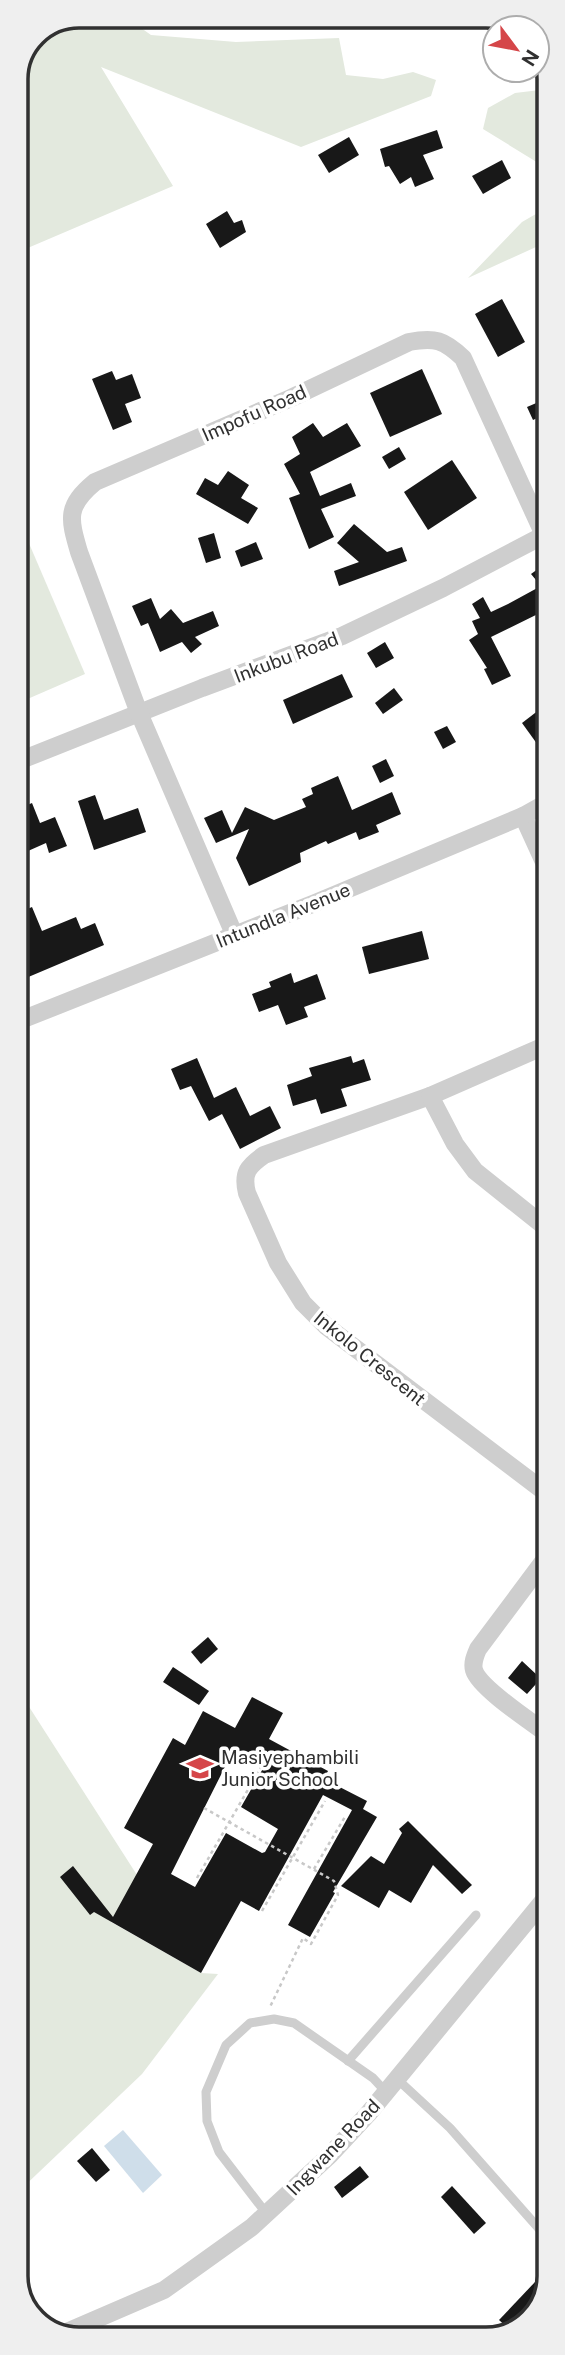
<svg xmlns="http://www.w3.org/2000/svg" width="565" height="2355" font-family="'Public Sans',sans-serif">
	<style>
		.green { fill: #e3e9de }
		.water { fill: #cfdeea }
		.building { fill: #181818; fill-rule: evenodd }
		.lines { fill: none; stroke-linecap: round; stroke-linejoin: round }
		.path { stroke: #c8c8c8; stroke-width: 2.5; stroke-dasharray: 3.5 3.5; stroke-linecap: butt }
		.lane { stroke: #cecece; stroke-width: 9 }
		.street { stroke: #cecece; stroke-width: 18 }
		.labels { text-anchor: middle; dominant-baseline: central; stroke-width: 7; stroke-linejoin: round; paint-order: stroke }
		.street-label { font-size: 19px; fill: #313131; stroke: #fff }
		.poi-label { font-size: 19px; fill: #313131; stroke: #fff; text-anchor: start }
		.rim { fill: none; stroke: #313131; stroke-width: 3.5 }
	</style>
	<rect width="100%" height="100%" fill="#fff"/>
	<g class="green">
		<polygon points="79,16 124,16 151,35 236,42 339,38 346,75 383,79 413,72 436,80 431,96 301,147 101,67 173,186 16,253 16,78 35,34"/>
		<polygon points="548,89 548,169 483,129 488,108 515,93"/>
		<polygon points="548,207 548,269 536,247 468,278 522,222"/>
		<polygon points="16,513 85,674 16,704"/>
		<polygon points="17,1688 137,1875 111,1922 201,1973 218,1974 142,2074 17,2193"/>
	</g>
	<polygon class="water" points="123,2130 162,2175 143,2193 104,2146"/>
	<g class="building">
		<polygon points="437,130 443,148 423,155 434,179 415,187 411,177 400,184 389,166 385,167 380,149"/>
		<polygon points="349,137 359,155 329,173 318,155"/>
		<polygon points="502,160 511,178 483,194 472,176"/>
		<polygon points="227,211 234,223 242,220 246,232 220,248 206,224"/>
		<polygon points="502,299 525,342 498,357 475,314"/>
		<polygon points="422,369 442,414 390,437 370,393"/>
		<polygon points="112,371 116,380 132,374 141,398 125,404 132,422 113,430 92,379"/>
		<polygon points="548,398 548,413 533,420 527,407"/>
		<polygon points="313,423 323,437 347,423 361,446 310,472 320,496 351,483 356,496 321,509 334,537 309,549 289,498 300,494 284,464 300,454 292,437"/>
		<polygon points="399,447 406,459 389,469 382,457"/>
		<polygon points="452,460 477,498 428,530 404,492"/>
		<polygon points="228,471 249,485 241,498 258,508 248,524 196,494 205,478 218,485"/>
		<polygon points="354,524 387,552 402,547 407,561 339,586 334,571 359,562 337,543"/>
		<polygon points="214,533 221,558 206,563 198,538"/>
		<polygon points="256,542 263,559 241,567 235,551"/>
		<polygon points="542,566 548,575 548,609 491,637 511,676 492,685 484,669 487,668 469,640 478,634 472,621 480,618 472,604 483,597 491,612 508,604 541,586 531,574"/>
		<polygon points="151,598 160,619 171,609 183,623 213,611 219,626 195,637 202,644 191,653 182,642 160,652 148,623 141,626 132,606"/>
		<polygon points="385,642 394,658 376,668 367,653"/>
		<polygon points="342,674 353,697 293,724 283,700"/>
		<polygon points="394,688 403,700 383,714 375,703"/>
		<polygon points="548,703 548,759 522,723"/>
		<polygon points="447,726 456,742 443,749 434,732"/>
		<polygon points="386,759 394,776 380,783 372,766"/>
		<polygon points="338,776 352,810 392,792 401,814 376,825 379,832 359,840 356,832 328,844 326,841 300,853 301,862 249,886 236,858 249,829 216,843 204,818 222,810 232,833 245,807 274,820 306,807 302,799 313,794 311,788"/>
		<polygon points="95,795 104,820 138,808 146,832 94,850 78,801"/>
		<polygon points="32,803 40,823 55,817 67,846 49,853 46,843 28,851 26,845 16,849 16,810"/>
		<polygon points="32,907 42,931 76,917 81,929 95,923 104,945 26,978 17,955 21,953 16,940 16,914"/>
		<polygon points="422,931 429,959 369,974 362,947"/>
		<polygon points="291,973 294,983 317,974 326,999 304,1007 308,1017 286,1025 278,1005 259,1012 252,994 271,987 269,982"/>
		<polygon points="351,1056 353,1063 364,1059 371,1080 341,1089 347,1106 321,1114 316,1099 293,1106 287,1085 312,1076 309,1068"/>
		<polygon points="197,1058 214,1098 236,1087 250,1116 270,1106 281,1128 240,1149 222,1114 209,1121 191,1086 180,1090 171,1069"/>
		<polygon points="208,1637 218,1649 201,1664 191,1652"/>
		<polygon points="522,1661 537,1675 549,1661 549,1694 536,1684 527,1694 508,1678"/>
		<polygon points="173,1667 209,1691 199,1705 163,1682"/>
		<path d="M252,1697l31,16 -14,26 59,32 -4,8 43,22 -4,8 14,8 -44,75 2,1 -25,44 -22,-12 64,-115 -29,-15 -64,116 -18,-10 -40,72 -107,-61 -4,3 -30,-38 13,-11 40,51 40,-73 -29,-16 49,-90 12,7 18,-34 32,17zM234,1749l31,16 -24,42 37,22 -13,23 -3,1 -36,-20 -31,54 -24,-13z"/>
		<polygon points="408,1821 472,1885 462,1894 433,1865 411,1903 389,1890 379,1908 341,1886 371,1856 384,1864 402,1833 399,1829"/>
		<polygon points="92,2148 110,2170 96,2182 77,2161"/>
		<polygon points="360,2166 369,2177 342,2198 334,2187"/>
		<polygon points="452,2186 486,2223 474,2234 441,2197"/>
		<polygon points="535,2282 544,2290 534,2317 511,2331 499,2320"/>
	</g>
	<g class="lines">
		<g class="path">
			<polyline points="204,1808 334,1881 338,1895 311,1944 303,1938 270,2007"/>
			<polyline points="314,1869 346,1815"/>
			<polyline points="197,1878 261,1767"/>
			<polyline points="262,1911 325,1801"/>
		</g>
		<g class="lane">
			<polyline points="348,2061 476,1915"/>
			<polyline points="397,2079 450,2128 549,2240"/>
			<polyline points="266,2213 219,2152 207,2121 206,2092 226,2045 250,2023 274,2019 294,2023 373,2078 386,2092"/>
		</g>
		<g class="street">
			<polyline points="16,762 202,688 342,636 443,588 548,533"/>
			<polyline points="523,816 549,873"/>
			<path d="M234,934l-95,-221 -60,-161c-10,-34 -13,-46 16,-70l196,-84 118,-56c26,-5 35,-2 54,16l81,177"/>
			<polyline points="16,1022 315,903 523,816 548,802"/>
			<path d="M549,1044l-119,52 -166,59c-16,11 -22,18 -17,38l31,70 25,40 23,23 223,169"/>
			<polyline points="430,1096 455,1144 475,1171 549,1230"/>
			<path d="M549,1554l-71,95c-3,7 -6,14 -4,21 5,18 59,53 75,65"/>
			<polyline points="62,2334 164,2290 252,2227 330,2155 368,2114 549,1894"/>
		</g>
	</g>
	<defs>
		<g id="school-bare" transform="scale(2.1)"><path d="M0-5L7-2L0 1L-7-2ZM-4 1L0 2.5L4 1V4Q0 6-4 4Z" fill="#d54649" stroke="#fff" stroke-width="2.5" paint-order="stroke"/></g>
	</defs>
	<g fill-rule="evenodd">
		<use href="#school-bare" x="200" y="1768"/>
	</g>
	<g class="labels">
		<g class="street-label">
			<text transform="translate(254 413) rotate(-24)">Impofu Road</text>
			<text transform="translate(286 657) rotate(-21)">Inkubu Road</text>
			<text transform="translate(283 915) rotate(-22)">Intundla Avenue</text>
			<text transform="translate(370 1358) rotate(39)">Inkolo Crescent</text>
			<text transform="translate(333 2147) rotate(-46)">Ingwane Road</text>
		</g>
		<g class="poi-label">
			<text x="221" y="1757">Masiyephambili<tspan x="221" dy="22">Junior School</tspan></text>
		</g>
	</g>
	<path d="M0 0H565V2355H0ZM79 28H486A51 51 0 0 1 537 79V2276A51 51 0 0 1 486 2327H79A51 51 0 0 1 28 2276V79A51 51 0 0 1 79 28Z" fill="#efefef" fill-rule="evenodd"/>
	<path class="rim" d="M79 28H486A51 51 0 0 1 537 79V2276A51 51 0 0 1 486 2327H79A51 51 0 0 1 28 2276V79A51 51 0 0 1 79 28Z"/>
	<g transform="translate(516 49) rotate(122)"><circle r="33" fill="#ffffff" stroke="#adadad" stroke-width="2"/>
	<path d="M0-5L12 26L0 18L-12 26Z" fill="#d54649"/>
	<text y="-10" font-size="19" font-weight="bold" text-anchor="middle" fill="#313131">N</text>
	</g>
</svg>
